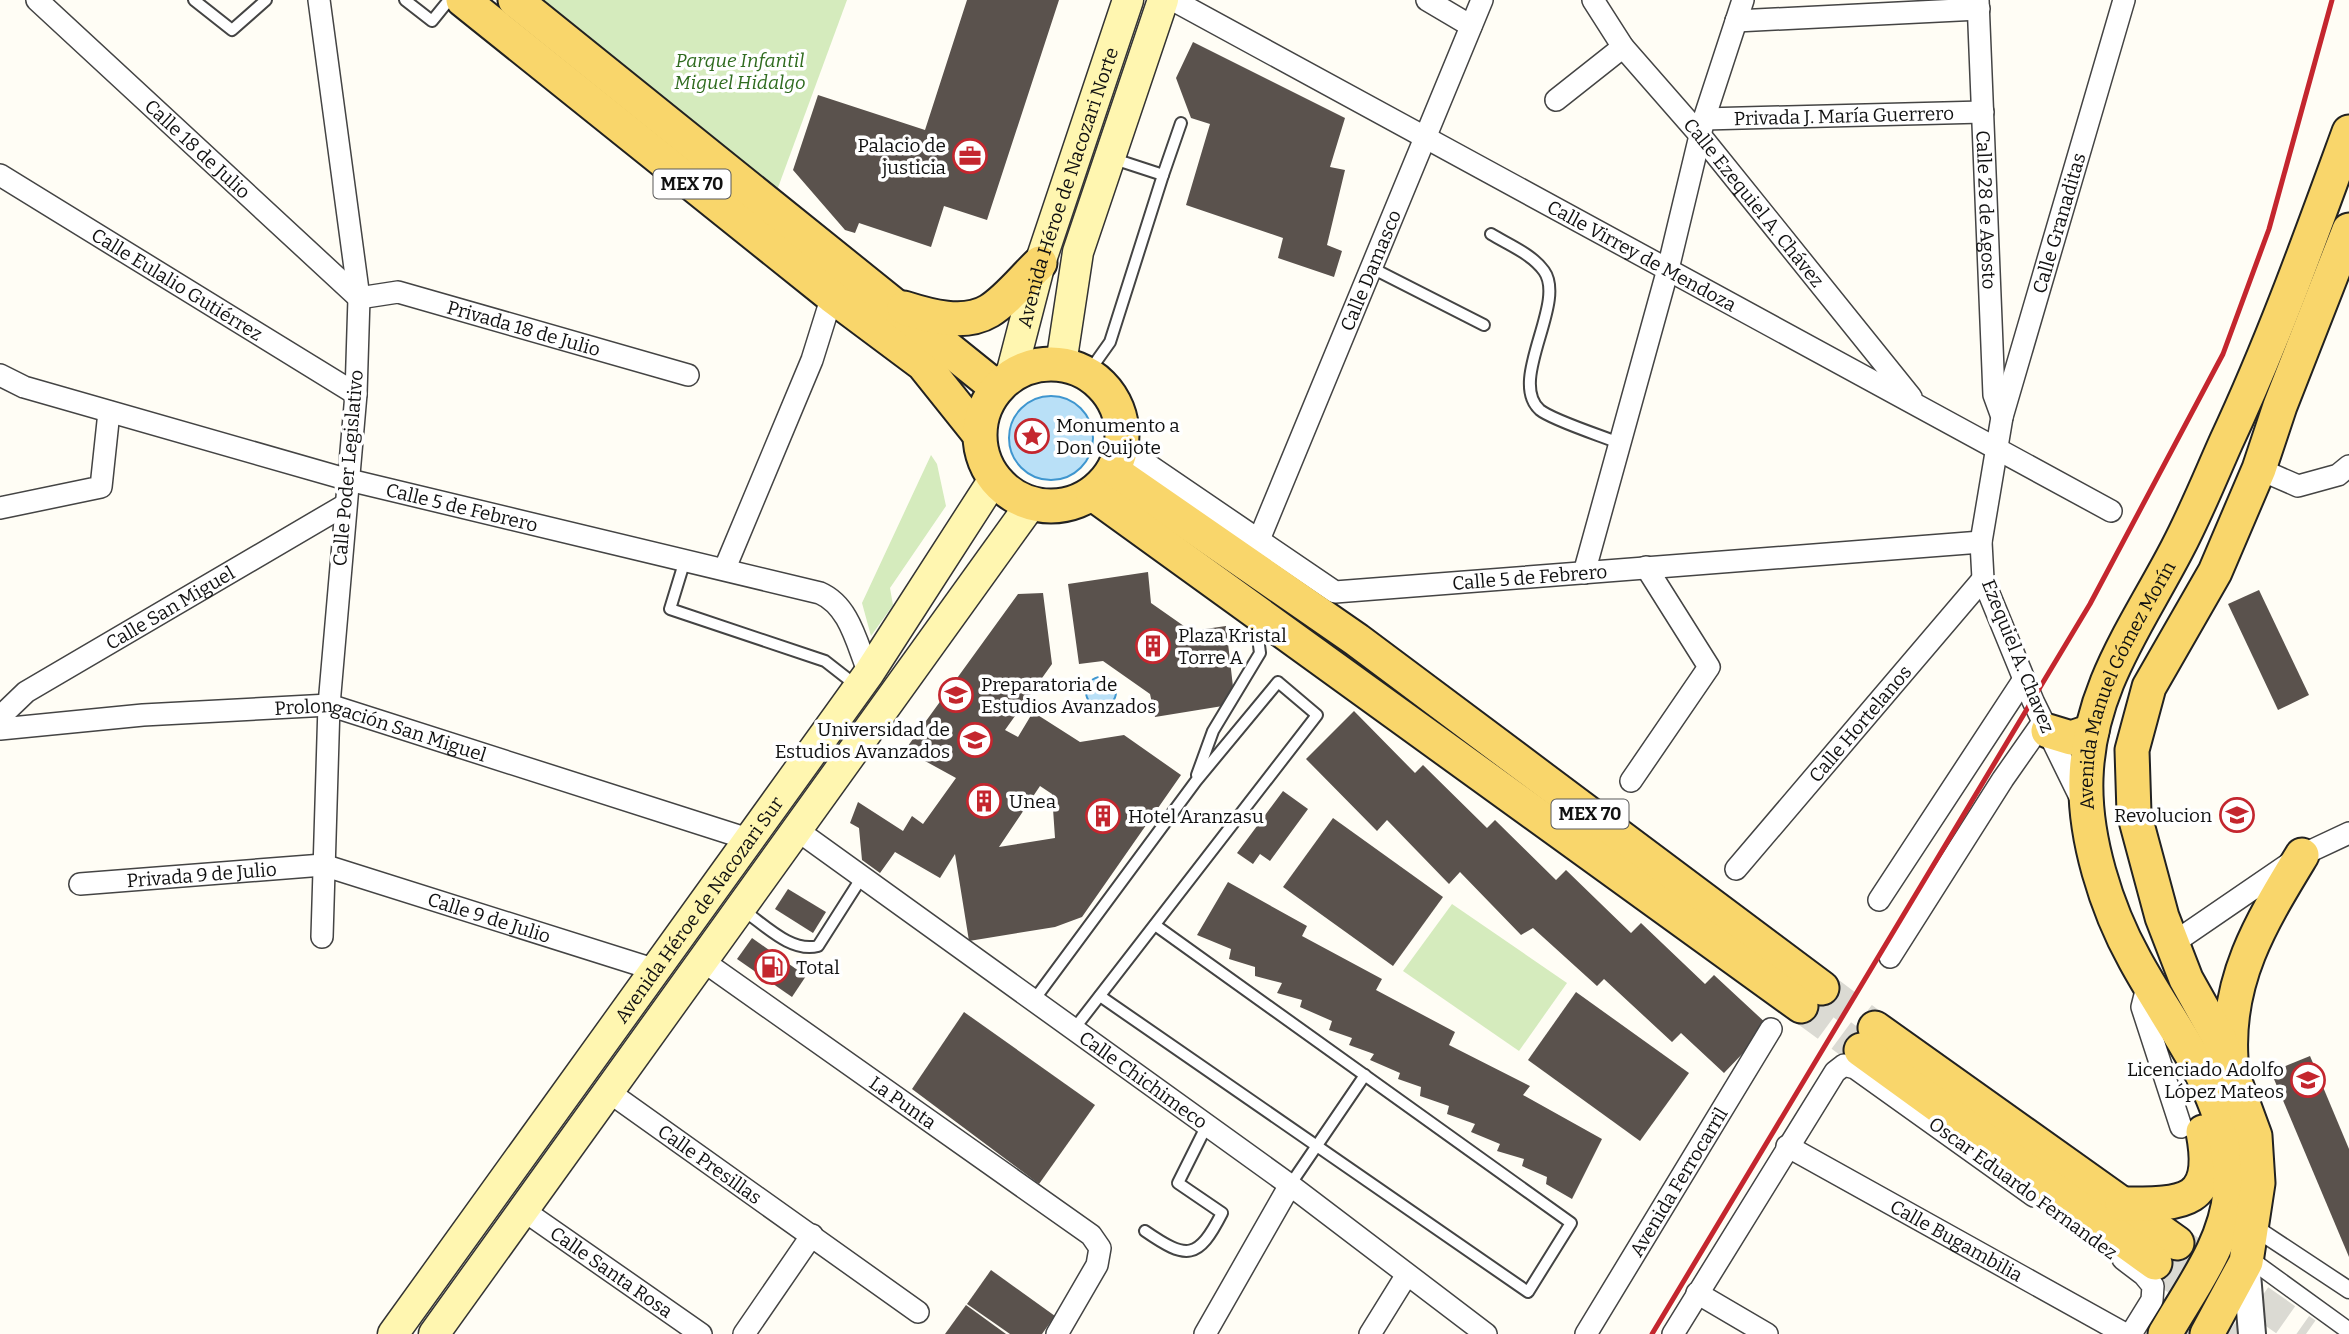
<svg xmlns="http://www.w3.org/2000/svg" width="2349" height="1334" font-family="Bitter,serif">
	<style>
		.green { fill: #d5ebbd }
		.water { fill: #b9e0f7; stroke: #3f96cf; stroke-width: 2 }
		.building { fill: #5a524d; fill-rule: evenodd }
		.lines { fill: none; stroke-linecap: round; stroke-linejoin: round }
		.primary-tunnel { stroke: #dbdad3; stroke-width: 33; stroke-dasharray: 33 17; stroke-linecap: butt }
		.service-casing { stroke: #444; stroke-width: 14 }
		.pedestrian-casing { stroke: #444; stroke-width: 19 }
		.minor-casing { stroke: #444; stroke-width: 24 }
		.tertiary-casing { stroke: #444; stroke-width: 30 }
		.secondary-casing { stroke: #333; stroke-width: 33 }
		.primary-casing { stroke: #222; stroke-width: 37 }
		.service { stroke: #fff; stroke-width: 10 }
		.pedestrian { stroke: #fff; stroke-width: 16 }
		.minor { stroke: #fff; stroke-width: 21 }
		.tertiary { stroke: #fff; stroke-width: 26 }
		.secondary { stroke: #fff6b0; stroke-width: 30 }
		.primary { stroke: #f9d66b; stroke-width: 33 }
		.rail { stroke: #c4262e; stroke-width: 5 }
		.labels { text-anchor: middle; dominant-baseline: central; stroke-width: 7; stroke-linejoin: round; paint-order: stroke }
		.shield { fill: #fff; stroke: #585858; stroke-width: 2 }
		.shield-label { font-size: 18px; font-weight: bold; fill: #111 }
		.park-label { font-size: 19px; font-style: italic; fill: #2f6b1f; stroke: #fff }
		.street-label { font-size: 19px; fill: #111; stroke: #fff }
		.poi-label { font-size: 19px; fill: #111; stroke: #fff; text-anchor: start }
	</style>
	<rect width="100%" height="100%" fill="#fffdf5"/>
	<g class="green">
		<polygon points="540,0 847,0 776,193"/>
		<polygon points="931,455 937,464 946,506 890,588 893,605 871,636 862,603"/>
		<polygon points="1452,904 1567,983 1519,1051 1403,971"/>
	</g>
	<g class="water">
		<circle cx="1051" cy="438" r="42"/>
		<circle cx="1101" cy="692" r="15"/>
	</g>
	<g class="building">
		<polygon points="967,0 1059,0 987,220 944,206 931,247 859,223 855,233 845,230 793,170 818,95 925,130"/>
		<polygon points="1193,42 1345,118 1330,167 1345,170 1327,245 1342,251 1334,277 1278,258 1283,238 1186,205 1210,124 1191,118 1176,78"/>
		<polygon points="1148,572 1151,603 1191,631 1226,626 1235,704 1155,717 1150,694 1103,661 1079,664 1068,584"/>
		<polygon points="2259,590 2309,695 2278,710 2228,604"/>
		<path d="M1043,593l9,71 -47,66 13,7 15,-25 47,30 44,-7 57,40 -99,142 -27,10 -86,14 -14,-87 -15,24 -45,-26 -15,21 -18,-13 -3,-32 -9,-5 8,-21 45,29 9,-15 11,8 33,-46 -51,-28 113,-156zM1040,786l12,8 3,44 -56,9z"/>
		<polygon points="1354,711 1415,773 1423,765 1487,828 1495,820 1556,880 1566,870 1631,933 1641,923 1705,984 1714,975 1769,1026 1724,1073 1681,1033 1672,1042 1604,979 1597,986 1533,928 1521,935 1460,872 1449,884 1387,820 1377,831 1306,759"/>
		<polygon points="1283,791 1308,809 1270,861 1260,854 1253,864 1237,853"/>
		<polygon points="1333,818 1443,897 1393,966 1283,887"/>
		<polygon points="1228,882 1307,926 1302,936 1382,979 1376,990 1455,1032 1449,1045 1530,1086 1523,1095 1602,1139 1572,1199 1546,1184 1547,1177 1522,1166 1524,1159 1497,1151 1500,1144 1471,1132 1475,1124 1447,1114 1449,1106 1420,1096 1421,1087 1398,1079 1400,1073 1370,1060 1374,1054 1349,1045 1352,1038 1329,1030 1332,1021 1300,1007 1302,1000 1277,993 1282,983 1255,976 1255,967 1229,959 1231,949 1197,935"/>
		<polygon points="788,889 826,912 813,933 775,909"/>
		<polygon points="752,938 806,976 792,997 737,959"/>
		<polygon points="1576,992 1689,1073 1640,1141 1528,1060"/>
		<polygon points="964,1012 1095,1105 1039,1184 912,1089"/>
		<polygon points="2310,1056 2349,1149 2349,1257 2271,1072"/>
		<polygon points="991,1270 1055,1316 1042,1334 1010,1334 967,1304"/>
		<polygon points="966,1305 1006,1334 945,1334"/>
	</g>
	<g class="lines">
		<g class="primary-tunnel">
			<polyline points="1822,988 1875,1028"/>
			<polyline points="1801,1006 1861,1050"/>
			<polyline points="2177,1243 2306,1334"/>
			<polyline points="2155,1263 2255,1334"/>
			<path d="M2180,1283c14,14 16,34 6,51"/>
		</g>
		<g class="service-casing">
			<g id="service">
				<polyline points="194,0 232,30 266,0"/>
				<polyline points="405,0 432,21 449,0"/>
				<polyline points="1111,158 1163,175 1181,123"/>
				<path d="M1491,234c18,11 41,20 53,37 23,32 -37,110 -4,139 12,10 62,26 79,33"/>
				<polyline points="1370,267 1484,325"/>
				<polyline points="1088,373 1110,342 1163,175"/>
				<polyline points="685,560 670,609 825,661 857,686"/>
				<polyline points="1197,775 1213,731 1260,653 1256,622"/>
				<path d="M743,910c22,15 48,43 75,36l44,-69"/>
				<polyline points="1100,996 1528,1292 1571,1223 1155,925"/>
				<polyline points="1034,1000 1196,781 1278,682 1317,715 1074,1029"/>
				<polyline points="1290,1185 1365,1075"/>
				<path d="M1145,1231c42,29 53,29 77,-18l-44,-30 29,-58"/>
			</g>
		</g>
		<g class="pedestrian-casing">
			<g id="pedestrian">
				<polyline points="2252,1226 2349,1290"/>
				<polyline points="2247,1257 2349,1331"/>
			</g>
		</g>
		<g class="minor-casing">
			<g id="minor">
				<path id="s1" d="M37,0l322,298 39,-6 290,83"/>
				<polyline points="319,0 359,298 356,394 329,705 322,937"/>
				<path id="s2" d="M1173,0l938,511"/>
				<polyline points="1427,0 1471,26"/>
				<path id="s3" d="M1593,0l30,47 77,88 211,262"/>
				<path id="s4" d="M1978,0l16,395 8,22"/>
				<polyline points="1736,21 1979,9"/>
				<polyline points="1556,100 1623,47"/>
				<path id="s5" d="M1704,119l279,-7"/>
				<path id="s6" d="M0,175l356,219"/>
				<path id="s7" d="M0,375l24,12 325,93 471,113c30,13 37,52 49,80"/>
				<path id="s8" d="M1122,447l213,145 646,-50"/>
				<polyline points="2259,469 2298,486 2338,475 2349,466"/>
				<polyline points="0,508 101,487 109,412"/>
				<path id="s9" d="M1258,542l224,-542"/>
				<polyline points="725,568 812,360 832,296"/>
				<polyline points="1584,573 1668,269 1704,119 1743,0"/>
				<path id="s10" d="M0,717l26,-25 319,-187"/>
				<path id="s11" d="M0,729l143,-14 186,-10 419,134"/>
				<polyline points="1631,781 1709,667 1646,567"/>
				<path id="s12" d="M2082,801l-49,-100 -50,-122 -2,-37 21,-125 122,-417"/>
				<path id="s13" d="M797,830l493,355 196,149"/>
				<path id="s14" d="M1736,869l247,-290"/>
				<path id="s15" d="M80,884l243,-19 333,105"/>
				<polyline points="1879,900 2024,679"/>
				<polyline points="2172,944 2302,855 2349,833"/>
				<polyline points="1890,957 2003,779 2043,722"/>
				<path id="s16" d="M703,961l388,274 9,13 -3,17 -40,69"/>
				<polyline points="2148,983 2142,1007 2181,1127"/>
				<path id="s17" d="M609,1092l309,220"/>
				<path id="s18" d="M1787,1146l338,188"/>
				<path id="s19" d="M523,1210l178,124"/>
				<polyline points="2123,1259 2144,1275 2153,1286 2152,1300 2131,1334"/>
				<polyline points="1697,1293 1767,1334"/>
				<polyline points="744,1334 812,1235"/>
				<polyline points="1205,1334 1290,1185"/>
				<polyline points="1370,1334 1406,1276"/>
				<path id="s20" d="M1586,1334l185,-305"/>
				<polyline points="1673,1334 1835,1072 1844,1065 1855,1068 2034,1196"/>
			</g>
		</g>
		<g class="tertiary-casing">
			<polyline id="tertiary" points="2246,1262 2252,1334"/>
		</g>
		<g class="secondary-casing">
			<g id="secondary">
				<polyline points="1061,364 1078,252 1163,0"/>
				<path id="s21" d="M1011,375l29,-112 88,-263"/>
				<path id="s22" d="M393,1334l476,-661 125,-194"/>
				<polyline points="434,1334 1031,504"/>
			</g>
		</g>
		<g class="primary-casing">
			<g id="primary">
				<polyline points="463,0 832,296 923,364 979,434"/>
				<polyline points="515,0 997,388"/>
				<path d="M904,308c25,8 60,18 85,3 18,-11 35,-33 51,-48"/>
				<circle cx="1051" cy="435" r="71"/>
				<polyline points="1113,471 1357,640 1822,988"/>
				<polyline points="1093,494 1801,1006"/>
				<polyline points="2048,731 2071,738 2092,731"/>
				<polyline points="1875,1028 2177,1243"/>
				<polyline points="1861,1050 2155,1263"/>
				<path d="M2231,1059c-5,-81 31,-138 71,-204"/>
				<path d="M2122,1204c61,0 95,1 81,-72"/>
				<path id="s23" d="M2165,1334c25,-44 61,-90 65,-142 6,-90 -55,-158 -95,-232 -29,-52 -51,-123 -49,-182 3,-90 51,-152 91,-229 18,-34 33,-71 49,-107 47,-100 85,-206 123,-310"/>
				<polyline points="2207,1334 2246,1262 2258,1183 2255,1136 2219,1038 2186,979 2162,917 2134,813 2132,750 2149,687 2215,572 2259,469 2280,406 2349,230"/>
			</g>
		</g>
		<use href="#service" class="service"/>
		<use href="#pedestrian" class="pedestrian"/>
		<use href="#minor" class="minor"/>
		<use href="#tertiary" class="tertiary"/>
		<use href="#secondary" class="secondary"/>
		<use href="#primary" class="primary"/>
		<polyline class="rail" points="1652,1334 2090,604 2223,354 2269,229 2332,0"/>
	</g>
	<defs>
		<g id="office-ring" transform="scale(1.75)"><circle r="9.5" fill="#fff" stroke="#c4262e" stroke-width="1.5"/><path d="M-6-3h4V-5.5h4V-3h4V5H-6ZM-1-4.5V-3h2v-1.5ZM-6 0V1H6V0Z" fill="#c4262e"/></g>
		<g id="sight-ring" transform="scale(1.75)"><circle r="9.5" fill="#fff" stroke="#c4262e" stroke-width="1.5"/><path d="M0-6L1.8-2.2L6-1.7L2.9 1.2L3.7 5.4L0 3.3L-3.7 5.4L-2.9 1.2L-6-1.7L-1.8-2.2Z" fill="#c4262e"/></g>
		<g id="building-ring" transform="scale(1.75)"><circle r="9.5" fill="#fff" stroke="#c4262e" stroke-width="1.5"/><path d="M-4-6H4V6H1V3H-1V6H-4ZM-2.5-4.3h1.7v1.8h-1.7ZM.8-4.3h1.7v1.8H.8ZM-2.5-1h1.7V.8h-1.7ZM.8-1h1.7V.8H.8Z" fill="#c4262e"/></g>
		<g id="university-ring" transform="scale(1.75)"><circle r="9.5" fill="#fff" stroke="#c4262e" stroke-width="1.5"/><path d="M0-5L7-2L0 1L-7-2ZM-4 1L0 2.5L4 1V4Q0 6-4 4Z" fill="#c4262e"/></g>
		<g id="school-ring" transform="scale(1.75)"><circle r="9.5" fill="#fff" stroke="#c4262e" stroke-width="1.5"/><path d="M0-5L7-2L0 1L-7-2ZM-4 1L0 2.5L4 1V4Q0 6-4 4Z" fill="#c4262e"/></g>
		<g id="fuel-ring" transform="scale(1.75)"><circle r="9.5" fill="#fff" stroke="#c4262e" stroke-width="1.5"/><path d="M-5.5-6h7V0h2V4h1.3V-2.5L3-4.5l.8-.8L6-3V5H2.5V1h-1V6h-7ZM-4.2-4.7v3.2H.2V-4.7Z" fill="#c4262e"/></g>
	</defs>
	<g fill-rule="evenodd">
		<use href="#office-ring" x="970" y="156"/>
		<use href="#sight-ring" x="1032" y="436"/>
		<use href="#building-ring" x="1153" y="646"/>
		<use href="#university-ring" x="956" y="695"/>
		<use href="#university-ring" x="975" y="740"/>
		<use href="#building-ring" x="984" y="801"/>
		<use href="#school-ring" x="2237" y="815"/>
		<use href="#building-ring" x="1103" y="816"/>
		<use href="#fuel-ring" x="772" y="967"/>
		<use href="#school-ring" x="2308" y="1080"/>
	</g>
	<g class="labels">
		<g class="shield">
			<rect x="653.5" y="169.5" width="77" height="29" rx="5"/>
			<rect x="1551.5" y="799.5" width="77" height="29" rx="5"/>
		</g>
		<g class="shield-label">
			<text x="692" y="184">MEX 70</text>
			<text x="1590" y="814">MEX 70</text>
		</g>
		<g class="park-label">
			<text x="740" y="60">Parque Infantil<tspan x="740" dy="22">Miguel Hidalgo</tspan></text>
		</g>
		<g class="street-label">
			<text stroke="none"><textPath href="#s5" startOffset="140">Privada J. María Guerrero</textPath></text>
			<text stroke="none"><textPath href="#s1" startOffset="219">Calle 18 de Julio</textPath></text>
			<text stroke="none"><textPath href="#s21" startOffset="196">Avenida Héroe de Nacozari Norte</textPath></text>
			<text stroke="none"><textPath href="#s3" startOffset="259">Calle Ezequiel A. Chávez</textPath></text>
			<text stroke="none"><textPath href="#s4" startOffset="210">Calle 28 de Agosto</textPath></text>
			<text stroke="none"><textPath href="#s12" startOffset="609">Calle Granaditas</textPath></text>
			<text stroke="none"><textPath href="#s2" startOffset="534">Calle Virrey de Mendoza</textPath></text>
			<text stroke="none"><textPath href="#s9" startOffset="294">Calle Damasco</textPath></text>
			<text stroke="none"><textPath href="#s6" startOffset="208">Calle Eulalio Gutiérrez</textPath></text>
			<text stroke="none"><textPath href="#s1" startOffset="609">Privada 18 de Julio</textPath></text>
			<text transform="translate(348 468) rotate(-85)">Calle Poder Legislativo</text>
			<text stroke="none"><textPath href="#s7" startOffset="481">Calle 5 de Febrero</textPath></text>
			<text stroke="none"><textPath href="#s8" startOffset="453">Calle 5 de Febrero</textPath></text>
			<text stroke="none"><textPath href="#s10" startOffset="203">Calle San Miguel</textPath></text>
			<text transform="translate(2018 656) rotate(68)">Ezequiel A. Chavez</text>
			<text stroke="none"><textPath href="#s23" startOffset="704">Avenida Manuel Gómez Morín</textPath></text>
			<text stroke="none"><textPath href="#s14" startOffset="191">Calle Hortelanos</textPath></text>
			<text stroke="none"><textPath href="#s11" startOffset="385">Prolongación San Miguel</textPath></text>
			<text stroke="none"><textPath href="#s15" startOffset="122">Privada 9 de Julio</textPath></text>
			<text stroke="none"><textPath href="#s22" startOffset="523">Avenida Héroe de Nacozari Sur</textPath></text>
			<text stroke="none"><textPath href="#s15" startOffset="418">Calle 9 de Julio</textPath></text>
			<text stroke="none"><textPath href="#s13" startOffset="427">Calle Chichimeco</textPath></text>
			<text stroke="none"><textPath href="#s16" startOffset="245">La Punta</textPath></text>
			<text stroke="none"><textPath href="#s17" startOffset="124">Calle Presillas</textPath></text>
			<text stroke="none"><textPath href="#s20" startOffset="178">Avenida Ferrocarril</textPath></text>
			<text transform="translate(2023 1188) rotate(36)">Oscar Eduardo Fernandez</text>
			<text stroke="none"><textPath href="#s18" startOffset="194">Calle Bugambilia</textPath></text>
			<text stroke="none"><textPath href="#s19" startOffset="108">Calle Santa Rosa</textPath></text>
		</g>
		<g class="poi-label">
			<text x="946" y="145" text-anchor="end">Palacio de<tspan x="946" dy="22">justicia</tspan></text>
			<text x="1056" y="425">Monumento a<tspan x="1056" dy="22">Don Quijote</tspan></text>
			<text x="1178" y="635">Plaza Kristal<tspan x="1178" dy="22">Torre A</tspan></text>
			<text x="981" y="684">Preparatoria de<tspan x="981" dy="22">Estudios Avanzados</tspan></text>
			<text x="950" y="729" text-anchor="end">Universidad de<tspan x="950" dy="22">Estudios Avanzados</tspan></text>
			<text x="1009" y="801">Unea</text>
			<text x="2212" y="815" text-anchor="end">Revolucion</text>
			<text x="1128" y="816">Hotel Aranzasu</text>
			<text x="796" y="967">Total</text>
			<text x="2284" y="1069" text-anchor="end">Licenciado Adolfo<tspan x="2284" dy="22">López Mateos</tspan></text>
		</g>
	</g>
</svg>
